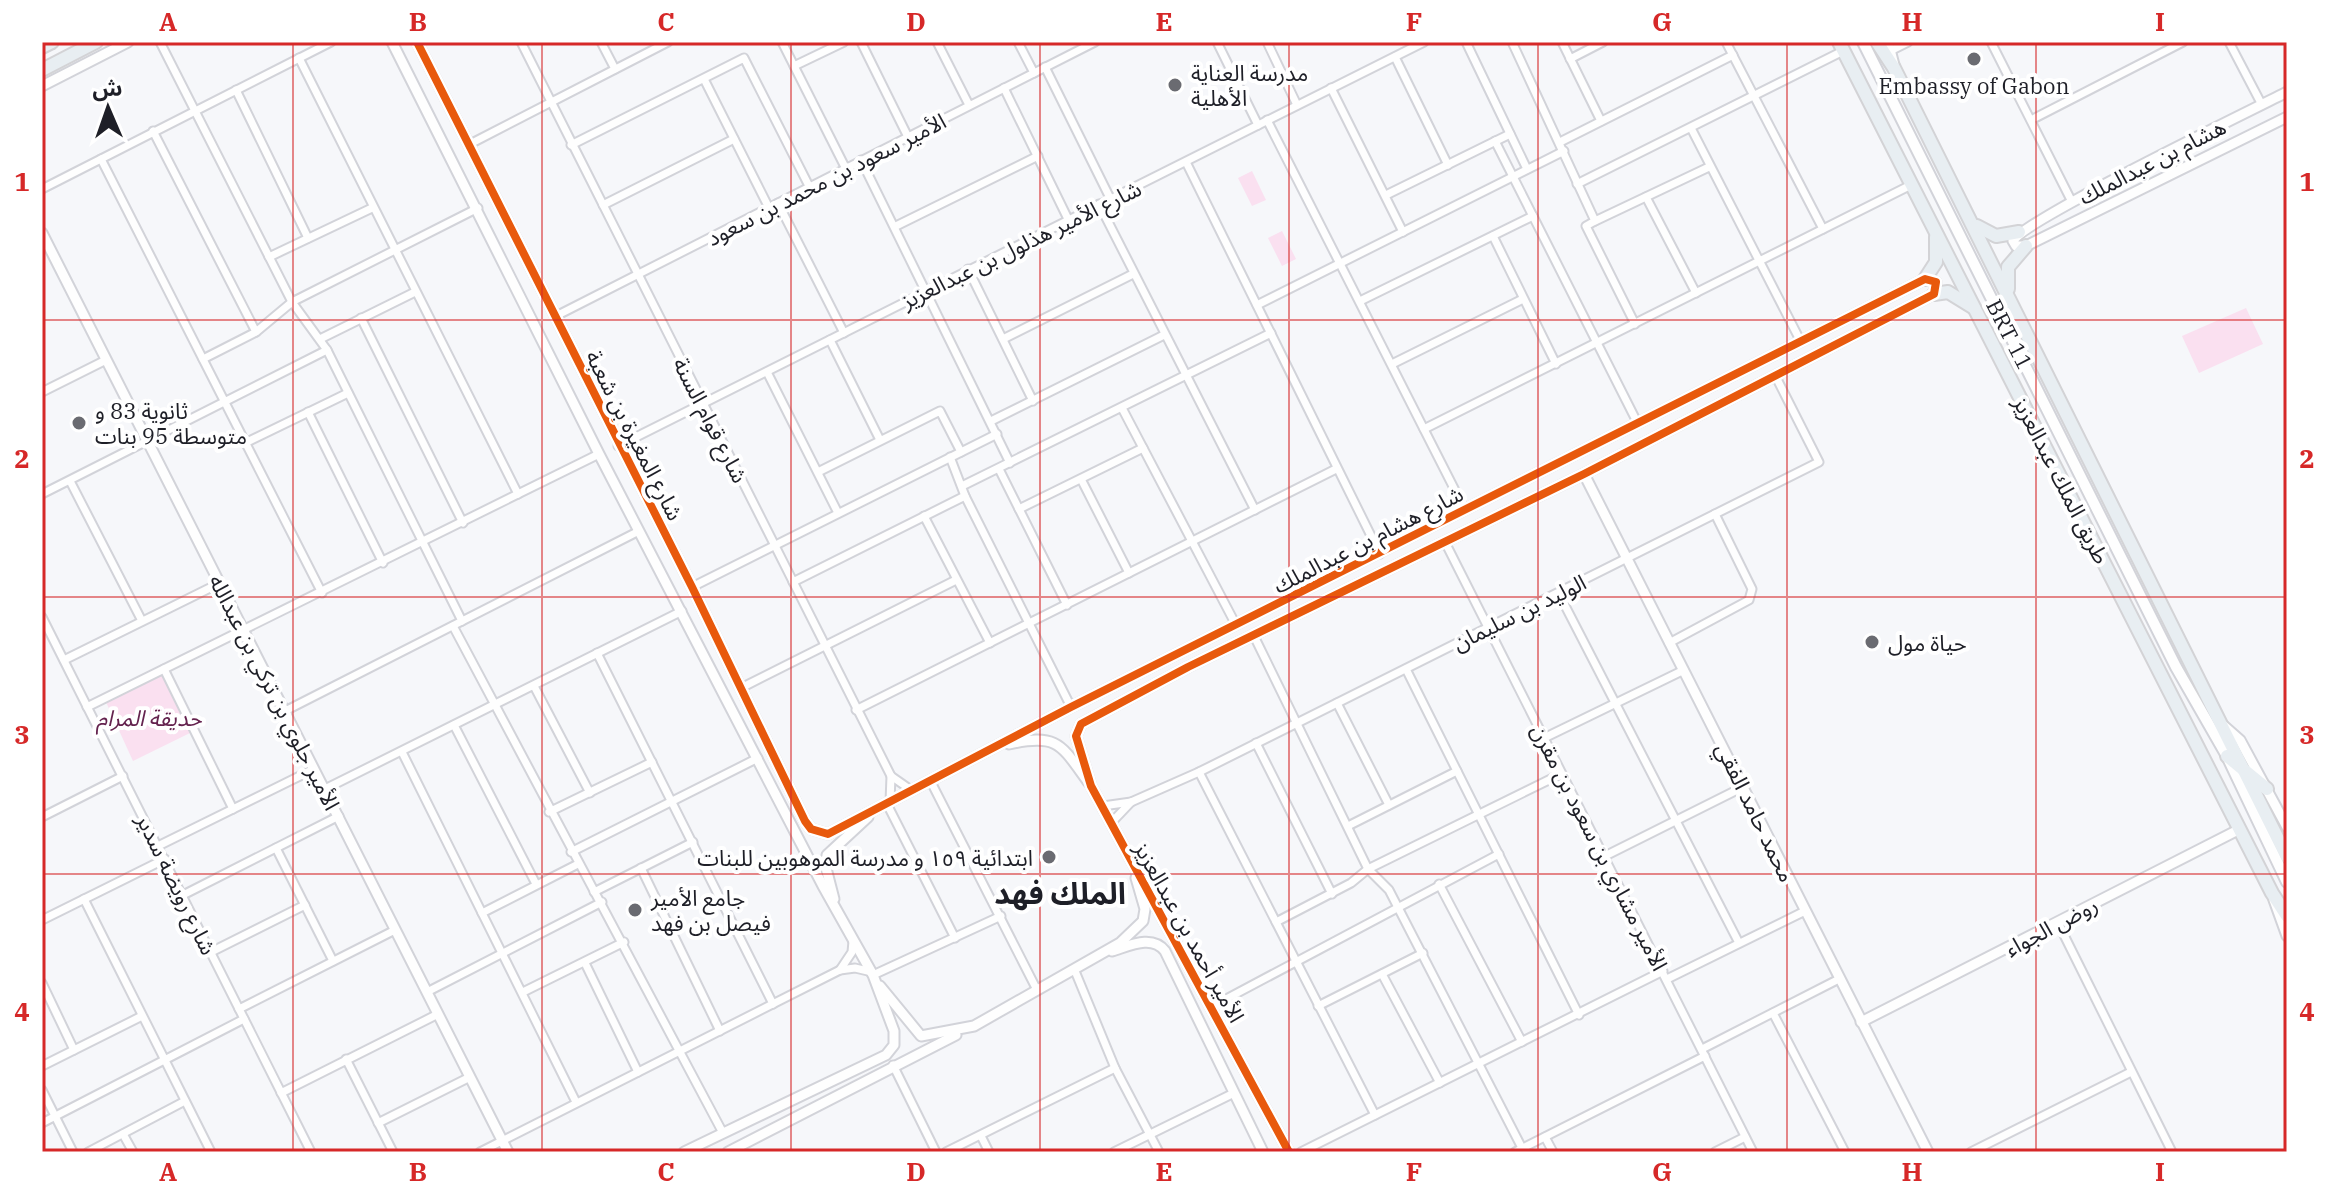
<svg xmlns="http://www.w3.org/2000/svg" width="2329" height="1194" font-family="'IBM Plex Serif','Noto Sans Arabic',serif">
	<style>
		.green { fill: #fae0f0 }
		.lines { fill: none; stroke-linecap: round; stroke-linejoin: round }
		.minor-casing { stroke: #d2d3d9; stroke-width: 11 }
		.tertiary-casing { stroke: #d2d3d9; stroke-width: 13 }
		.secondary-casing { stroke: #d2d3d9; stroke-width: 14 }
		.primary-casing { stroke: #d3d3d6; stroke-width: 16 }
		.minor { stroke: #fefefe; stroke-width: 7 }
		.tertiary { stroke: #fefefe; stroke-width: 9 }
		.secondary { stroke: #fefefe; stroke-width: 10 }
		.primary { stroke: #e8eef2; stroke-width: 12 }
		.cycleway-casing { stroke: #fff; stroke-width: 13 }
		.cycleway { stroke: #e8590c; stroke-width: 8 }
		.grid { fill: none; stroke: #d62828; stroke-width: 2; stroke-opacity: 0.55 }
		.poi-dot { fill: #6a6b71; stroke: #fff; stroke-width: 3 }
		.labels { text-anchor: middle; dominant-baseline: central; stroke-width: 8; stroke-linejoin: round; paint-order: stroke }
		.poi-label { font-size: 22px; fill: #1e1f27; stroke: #fff; text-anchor: start }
		.street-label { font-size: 22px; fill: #1e1f27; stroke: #fff }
		.park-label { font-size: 22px; font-style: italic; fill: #64224e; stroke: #fff }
		.district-label { font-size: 30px; font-weight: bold; fill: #1e1f27; stroke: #fff }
		.neatline { fill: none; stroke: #d62828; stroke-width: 3 }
		.grid-label { font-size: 26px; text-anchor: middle; font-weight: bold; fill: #d62828 }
	</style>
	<rect width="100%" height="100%" fill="#f6f7fa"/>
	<g class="green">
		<polygon points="1252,171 1266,200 1252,206 1238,178"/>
		<polygon points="1282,231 1296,259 1282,266 1268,238"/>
		<polygon points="2246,308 2263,344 2199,373 2182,336"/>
		<polygon points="162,672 192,732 133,761 106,702"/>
	</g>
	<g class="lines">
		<g class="minor-casing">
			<g id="minor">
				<polyline points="160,42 292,302 327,350 462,621"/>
				<polyline points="521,42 891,776 911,790"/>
				<polyline points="601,42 615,69"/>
				<polyline points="782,42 846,169"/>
				<polyline points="861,42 908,137"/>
				<polyline points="937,42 969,105"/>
				<polyline points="1018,42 1034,73"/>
				<polyline points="1217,42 1258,125"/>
				<polyline points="1267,42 1297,105"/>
				<polyline points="1466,42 1527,169"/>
				<polyline points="1512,42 1595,221 1586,226 1635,324"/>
				<polyline points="1562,42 1601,121"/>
				<polyline points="1726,42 1823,229"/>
				<polyline points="1991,42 2072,202"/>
				<polyline points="2229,42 2262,105"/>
				<polyline points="1892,50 1908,42"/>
				<polyline points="1395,57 1448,165"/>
				<polyline points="299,58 518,494"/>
				<polyline points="1570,59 1603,42"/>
				<polyline points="794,66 844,42"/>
				<polyline points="1045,67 1110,198"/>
				<polyline points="704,79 769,208"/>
				<polyline points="1004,88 1068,219"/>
				<polyline points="1331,88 1403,232"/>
				<polyline points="236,90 308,238"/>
				<polyline points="1267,120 1465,510"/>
				<polyline points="2031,120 2183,42"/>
				<polyline points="1691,128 1801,342"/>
				<polyline points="153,131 256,332"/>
				<polyline points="1495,141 1637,422"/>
				<polyline points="1560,142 1733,55"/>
				<polyline points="470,144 668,42"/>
				<polyline points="571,145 744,58 810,188"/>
				<polyline points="101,159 322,593"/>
				<polyline points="861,160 1010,463"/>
				<polyline points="1186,162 1380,554"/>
				<polyline points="1577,184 1843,51"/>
				<polyline points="42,189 331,42"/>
				<polyline points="1386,195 1510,134"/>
				<polyline points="1646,197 1696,293"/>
				<polyline points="778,203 844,333"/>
				<polyline points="1099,204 1255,510"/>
				<polyline points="603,205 734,139"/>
				<polyline points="1595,221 1709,167"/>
				<polyline points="896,226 1038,156"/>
				<polyline points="1493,236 1556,364"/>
				<polyline points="269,257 372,208"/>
				<polyline points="968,269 1033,401"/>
				<polyline points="1360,301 1533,216"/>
				<polyline points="1257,305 1564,151"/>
				<polyline points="556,316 1095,42"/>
				<polyline points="361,318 463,523"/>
				<polyline points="320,339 415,292"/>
				<polyline points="1003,339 1133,274"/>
				<polyline points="830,340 880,440"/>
				<polyline points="203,359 256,332 292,302 478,208"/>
				<polyline points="1392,364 1523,299"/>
				<polyline points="767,372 838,513"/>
				<polyline points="42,392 104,361"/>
				<polyline points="1122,408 1236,625"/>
				<polyline points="308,412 383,563"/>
				<polyline points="991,421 1164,335"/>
				<polyline points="1424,429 1911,185"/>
				<polyline points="245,443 348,393"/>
				<polyline points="618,446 1424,42"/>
				<polyline points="950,457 965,496 1071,707"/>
				<polyline points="999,469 1067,605"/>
				<polyline points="818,472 940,411 961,452"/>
				<polyline points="1081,479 1129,573"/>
				<polyline points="70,481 142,621"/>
				<polyline points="964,485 1271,333"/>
				<polyline points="42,494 327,350"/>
				<polyline points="1019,509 1143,448"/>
				<polyline points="924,516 990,643"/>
				<polyline points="1445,542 1753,1152"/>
				<polyline points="793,582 965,496"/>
				<polyline points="692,587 997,434"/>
				<polyline points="1559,594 1739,943"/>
				<polyline points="42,617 311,1152"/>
				<polyline points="453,626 723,1133"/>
				<polyline points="1254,636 1368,869 1389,890 1522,1148"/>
				<polyline points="1669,643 1749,600 1752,589 1715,514"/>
				<polyline points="597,653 773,1004"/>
				<polyline points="64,660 220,583"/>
				<polyline points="164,669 233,809"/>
				<polyline points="1406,669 1579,1015"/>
				<polyline points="534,686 590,793"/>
				<polyline points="741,688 956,580"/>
				<polyline points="1337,703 1389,805"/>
				<polyline points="87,707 599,454"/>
				<polyline points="856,710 1336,469"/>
				<polyline points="285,711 639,531"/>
				<polyline points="454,725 536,884"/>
				<polyline points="1544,738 1684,670"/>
				<polyline points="1256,743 1332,894"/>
				<polyline points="402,752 576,1102"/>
				<polyline points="1199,772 1375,1115"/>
				<polyline points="930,780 1037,990"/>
				<polyline points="325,789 682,611"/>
				<polyline points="890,802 891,776"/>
				<polyline points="887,804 955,938"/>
				<polyline points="1103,806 1131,802 1199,772 1819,462 1776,377"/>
				<polyline points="549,812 652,762"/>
				<polyline points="42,817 123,776"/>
				<polyline points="1111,823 1131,802"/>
				<polyline points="1348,826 1457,771"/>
				<polyline points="158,846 314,769"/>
				<polyline points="276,848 333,961"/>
				<polyline points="571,852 758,758"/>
				<polyline points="1603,857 1745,786"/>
				<polyline points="641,868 720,1031"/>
				<polyline points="1439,884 1522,1042"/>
				<polyline points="594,892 693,842"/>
				<polyline points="183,895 339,816"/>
				<polyline points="84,899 211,1152"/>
				<polyline points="482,913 578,864"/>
				<polyline points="42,920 165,859"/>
				<polyline points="1276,922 1351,883 1368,869 1561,774"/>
				<polyline points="2058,923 2172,1152"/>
				<polyline points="211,952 305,905"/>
				<polyline points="585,963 638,1072"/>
				<polyline points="840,970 852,952 853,941"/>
				<polyline points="1075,971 1115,1068 1159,1152"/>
				<polyline points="1382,974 1440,1083"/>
				<polyline points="873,975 1001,916"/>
				<polyline points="1667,979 1805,911"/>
				<polyline points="42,983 74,1050"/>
				<polyline points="427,992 602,902"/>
				<polyline points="523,992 624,942"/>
				<polyline points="1318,1006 1423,953"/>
				<polyline points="1211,1007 1499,854"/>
				<polyline points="239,1009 395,930"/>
				<polyline points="1773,1013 1845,1152"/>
				<polyline points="1702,1049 1839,979"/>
				<polyline points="346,1059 393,1152"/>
				<polyline points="893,1065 936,1152"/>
				<polyline points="42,1066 142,1016"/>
				<polyline points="42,1090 73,1152"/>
				<polyline points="281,1093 438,1014"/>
				<polyline points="42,1123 244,1019"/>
				<polyline points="378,1123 470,1077"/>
				<polyline points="123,1134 133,1152"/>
				<polyline points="981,1136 989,1152"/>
				<polyline points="1545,1137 1553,1152"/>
				<polyline points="88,1152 185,1101"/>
				<polyline points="480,1152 840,970 855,968 872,972"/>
				<polyline points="946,1152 1115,1068"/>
				<polyline points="1114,1152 1234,1093"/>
				<polyline points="1301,1152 1663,971"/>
				<polyline points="1515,1152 1705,1056"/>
				<polyline points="1715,1152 1745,1137"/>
				<polyline points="1971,1152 2131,1072"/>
			</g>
		</g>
		<g class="tertiary-casing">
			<g id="tertiary">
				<polyline points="392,42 599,454 823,886 873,975 894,1031 894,1045 886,1055 684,1152"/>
				<polyline points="417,42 692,587 805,821 811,829 828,834 1071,707 1925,279 1936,282 1934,294 1584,474 1188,667 1081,724 1076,736 1091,786 1289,1152"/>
				<polyline points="1888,42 1894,65"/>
				<polyline points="42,86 128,42"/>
				<path d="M2287,92c-37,19 -265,129 -274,149l3,5h10l261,-129"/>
				<polyline points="42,233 508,1152"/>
				<polyline points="1584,474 1928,1152"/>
				<polyline points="2223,725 2240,740 2287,827"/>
				<path d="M1009,744c50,-11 52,1 80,39"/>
				<polyline points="834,899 826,868 827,855 868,817"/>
				<polyline points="2274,900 2287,936"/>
				<path d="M1112,951c17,-5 40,-17 53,0l98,201"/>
				<polyline points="880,986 921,1036 974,1026 1120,943 1143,921 1145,909 1136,878"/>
				<polyline points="1861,1022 2240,829"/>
				<polyline points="728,1152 956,1035"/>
			</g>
		</g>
		<g class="secondary-casing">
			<polyline id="secondary" points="1863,42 2176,667 2227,756 2287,882"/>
		</g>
		<g class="primary-casing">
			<g id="primary">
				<polyline points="1839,42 2272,893 2287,916"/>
				<polyline points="1877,42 1894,68 2287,857"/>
				<polyline points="42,47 52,42"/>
				<polyline points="42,70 96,42"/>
				<polyline points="1977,226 1996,236 2019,232"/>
				<polyline points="1925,279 1936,262 1936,237"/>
				<polyline points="2008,289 2008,267 2026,246"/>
				<polyline points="1934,294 1948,292 1974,308"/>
				<polyline points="2227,756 2267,789"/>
			</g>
		</g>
		<use href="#minor" class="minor"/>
		<use href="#tertiary" class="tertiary"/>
		<use href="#secondary" class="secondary"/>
		<use href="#primary" class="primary"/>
		<g class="cycleway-casing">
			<polyline id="cycleway" points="417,42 692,587 805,821 811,829 828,834 1071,707 1925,279 1936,282 1934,294 1584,474 1188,667 1081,724 1076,736 1091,786 1289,1152"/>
		</g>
		<use href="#cycleway" class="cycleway"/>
	</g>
	<path class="grid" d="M293,42v1110M542,42v1110M791,42v1110M1040,42v1110M1289,42v1110M1538,42v1110M1787,42v1110M2036,42v1110M42,320h2245M42,597h2245M42,874h2245"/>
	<g class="poi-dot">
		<circle cx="1974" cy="59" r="8"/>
		<circle cx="1175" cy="85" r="8"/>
		<circle cx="79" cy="423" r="8"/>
		<circle cx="1872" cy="642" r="8"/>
		<circle cx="1049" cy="857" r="8"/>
		<circle cx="635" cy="910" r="8"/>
	</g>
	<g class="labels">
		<g class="poi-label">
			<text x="1191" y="72">مدرسة العناية<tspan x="1191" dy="25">الأهلية</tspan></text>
			<text x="1974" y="85" text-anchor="middle">Embassy of Gabon</text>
			<text x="95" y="410">ثانوية 83 و<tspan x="95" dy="25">متوسطة 95 بنات</tspan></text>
			<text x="1888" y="642">حياة مول</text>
			<text x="1033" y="857" text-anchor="end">ابتدائية ١٥٩ و مدرسة الموهوبين للبنات</text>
			<text x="651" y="897">جامع الأمير<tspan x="651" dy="25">فيصل بن فهد</tspan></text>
		</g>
		<g class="street-label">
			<text transform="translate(2152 161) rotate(-27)">هشام بن عبدالملك</text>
			<text transform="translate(826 179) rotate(-27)">الأمير سعود بن محمد بن سعود</text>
			<text transform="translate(1021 244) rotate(-26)">شارع الأمير هذلول بن عبدالعزيز</text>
			<text transform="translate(2010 334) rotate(63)">BRT 11</text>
			<text transform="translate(711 420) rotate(63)">شارع قوام السنة</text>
			<text transform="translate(635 435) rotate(63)">شارع المغيرة بن شعبة</text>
			<text transform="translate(2062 480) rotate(63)">طريق الملك عبدالعزيز</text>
			<text transform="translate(1368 539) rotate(-27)">شارع هشام بن عبدالملك</text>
			<text transform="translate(1519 612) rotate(-26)">الوليد بن سليمان</text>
			<text transform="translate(275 692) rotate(63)">الأمير جلوي بن تركي بن عبدالله</text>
			<text transform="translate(1756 812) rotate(64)">محمد حامد الفقي</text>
			<text transform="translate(1600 847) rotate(63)">الأمير مشاري بن سعود بن مقرن</text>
			<text transform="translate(177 884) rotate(64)">شارع رويضة سدير</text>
			<text transform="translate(2051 926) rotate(-28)">روض الجواء</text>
			<text transform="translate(1190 932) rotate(61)">الأمير أحمد بن عبدالعزيز</text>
		</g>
		<g class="park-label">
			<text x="149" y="717">حديقة المرام</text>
		</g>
		<g class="district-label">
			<text x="1060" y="892">الملك فهد</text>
		</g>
	</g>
	<rect width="2329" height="1194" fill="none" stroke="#ffffff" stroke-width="88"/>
	<g transform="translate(108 108) rotate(358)" stroke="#ffffff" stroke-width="6" paint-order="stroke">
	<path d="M0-6L14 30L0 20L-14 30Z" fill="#1e1f27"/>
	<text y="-12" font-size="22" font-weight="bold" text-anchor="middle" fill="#1e1f27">ش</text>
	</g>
	<rect x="44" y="44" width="2241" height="1106" class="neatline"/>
	<g class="grid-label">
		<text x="168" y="31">A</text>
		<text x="418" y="31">B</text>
		<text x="666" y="31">C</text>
		<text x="916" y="31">D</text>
		<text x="1164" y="31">E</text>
		<text x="1414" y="31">F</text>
		<text x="1662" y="31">G</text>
		<text x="1912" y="31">H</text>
		<text x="2160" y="31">I</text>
		<text x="22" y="191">1</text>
		<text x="2307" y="191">1</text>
		<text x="22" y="468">2</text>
		<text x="2307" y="468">2</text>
		<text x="22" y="744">3</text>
		<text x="2307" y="744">3</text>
		<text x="22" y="1021">4</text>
		<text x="2307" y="1021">4</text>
		<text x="168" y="1181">A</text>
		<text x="418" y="1181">B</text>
		<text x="666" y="1181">C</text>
		<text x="916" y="1181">D</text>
		<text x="1164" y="1181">E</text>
		<text x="1414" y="1181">F</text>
		<text x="1662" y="1181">G</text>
		<text x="1912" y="1181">H</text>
		<text x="2160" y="1181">I</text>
	</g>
</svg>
